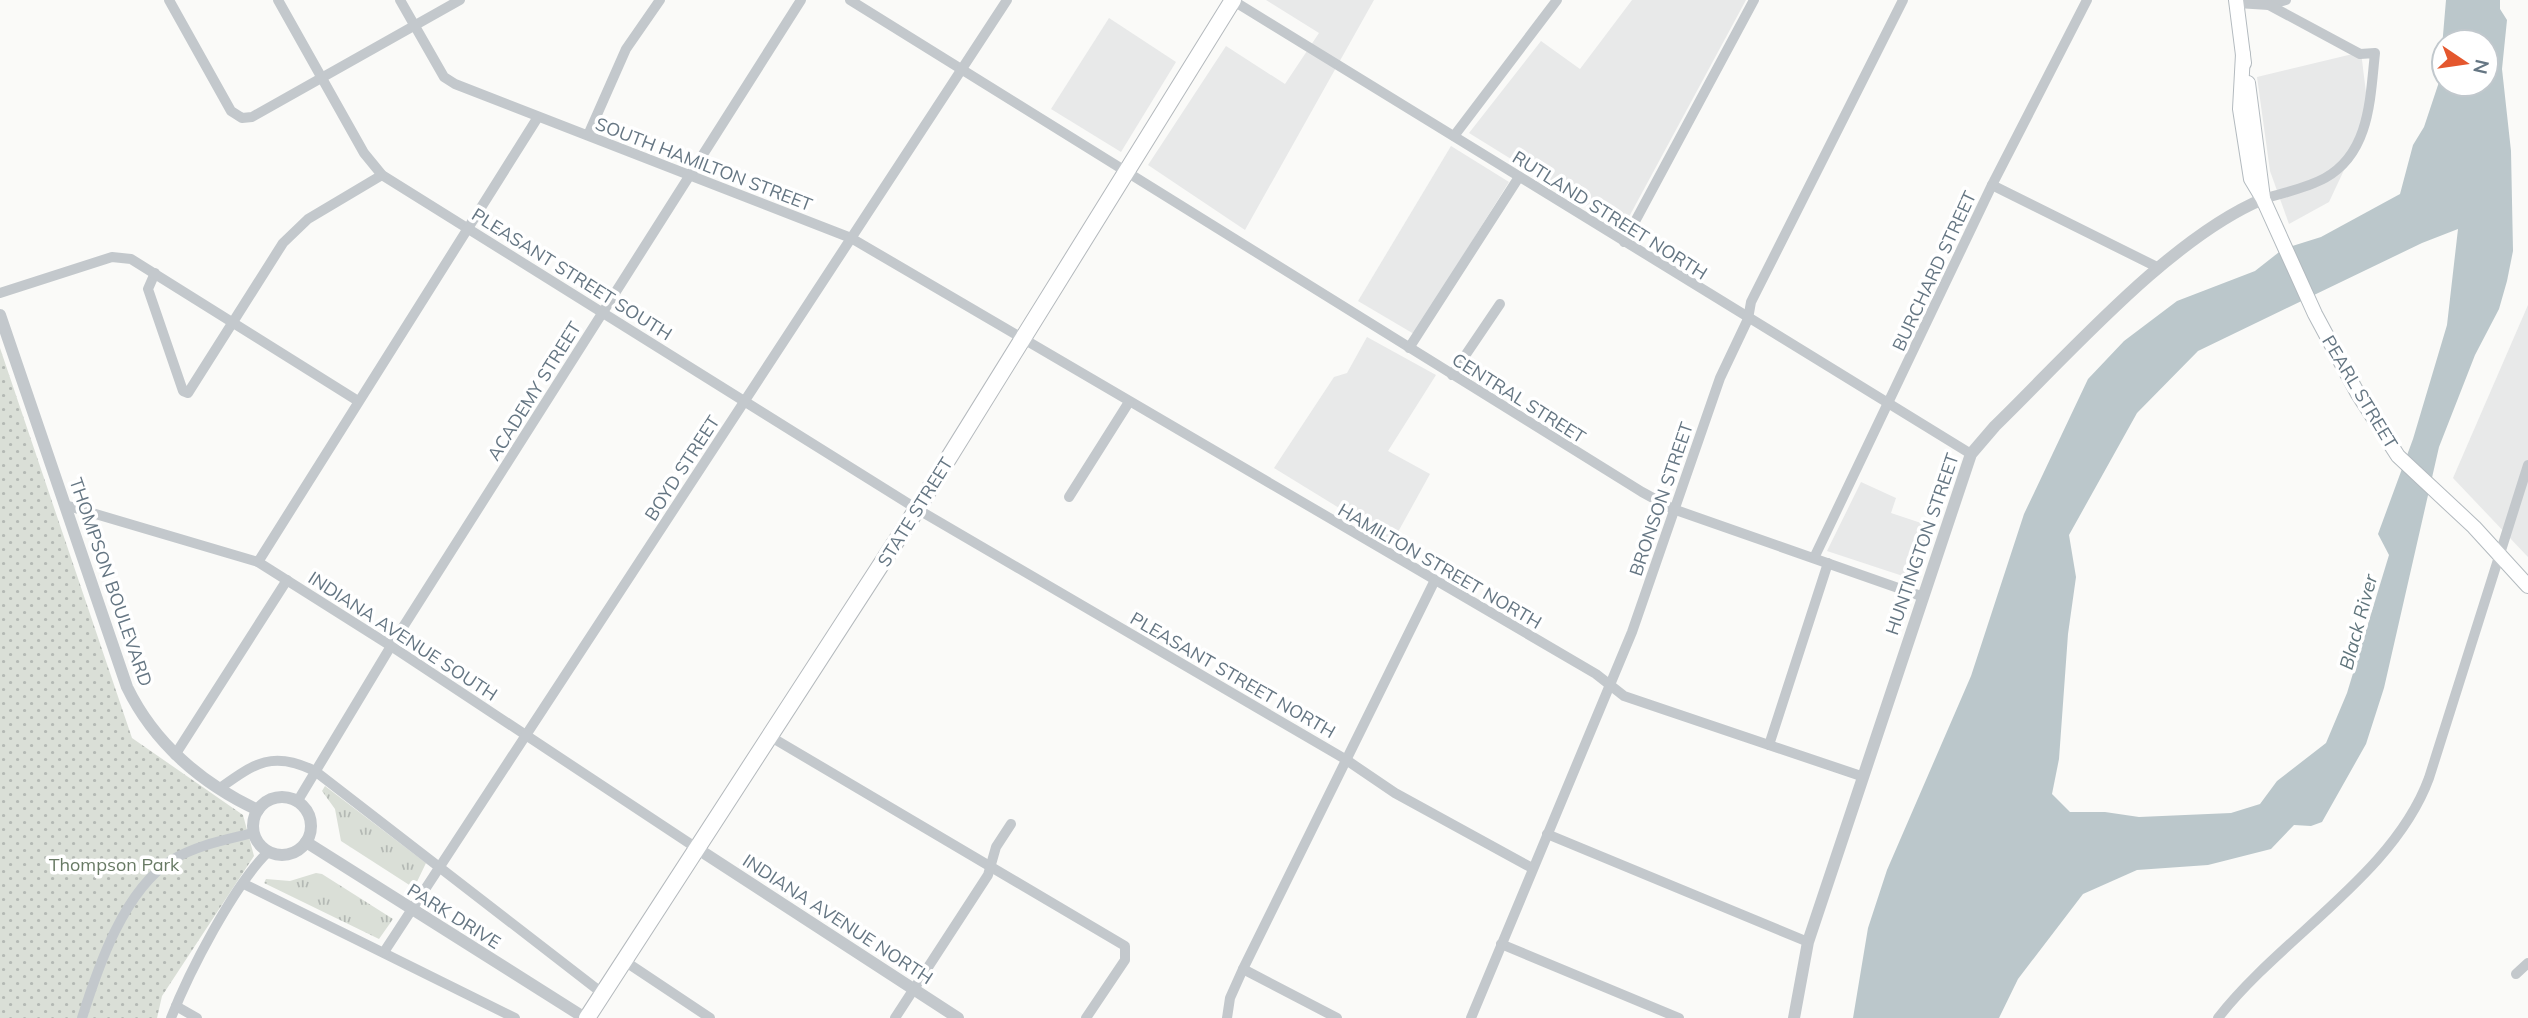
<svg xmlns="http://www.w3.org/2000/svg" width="2528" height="1018" font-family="Mulish,sans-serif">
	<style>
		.built { fill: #e8e9e9 }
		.grass { fill: url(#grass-tufts) }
		.park { fill: url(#park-dots) }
		.water { fill: #bbc7cb; fill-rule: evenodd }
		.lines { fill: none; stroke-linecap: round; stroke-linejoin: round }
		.secondary-casing { stroke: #b3babf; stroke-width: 16 }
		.trunk-casing { stroke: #b4b9bd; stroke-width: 18 }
		.minor { stroke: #c3c8cc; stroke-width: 10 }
		.tertiary { stroke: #c3c8cc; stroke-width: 12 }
		.secondary { stroke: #fff; stroke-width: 14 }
		.trunk { stroke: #fff; stroke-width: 16 }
		.labels { text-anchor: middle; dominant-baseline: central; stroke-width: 7; stroke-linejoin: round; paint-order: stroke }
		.street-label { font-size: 18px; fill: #657683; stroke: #fff }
		.park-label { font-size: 18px; fill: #687a64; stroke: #fff }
		.water-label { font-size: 19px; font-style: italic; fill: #60757c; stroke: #fff }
	</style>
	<defs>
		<pattern id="grass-tufts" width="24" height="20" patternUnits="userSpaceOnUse" patternTransform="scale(1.75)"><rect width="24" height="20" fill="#dadfd7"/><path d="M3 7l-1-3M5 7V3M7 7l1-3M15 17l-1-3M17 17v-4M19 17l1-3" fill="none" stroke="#b4b9b4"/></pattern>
		<pattern id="park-dots" width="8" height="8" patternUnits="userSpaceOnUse" patternTransform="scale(1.75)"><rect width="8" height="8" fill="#dadfd7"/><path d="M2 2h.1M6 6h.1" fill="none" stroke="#b4b9b4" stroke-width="1.8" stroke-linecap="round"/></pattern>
	</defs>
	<rect width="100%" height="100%" fill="#fafaf8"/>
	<g class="built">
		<polygon points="1266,0 1374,0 1245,230 1148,165 1226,46 1285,84 1319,33"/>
		<polygon points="1632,0 1746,0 1623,228 1469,133 1541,41 1580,69"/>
		<polygon points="1109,18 1176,62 1121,152 1051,109"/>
		<polygon points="2361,52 2369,117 2329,202 2289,224 2270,171 2257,77"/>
		<polygon points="1451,146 1509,182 1414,334 1358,301"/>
		<polygon points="2528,305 2528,557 2453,478"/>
		<polygon points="1367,337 1436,375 1388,451 1430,474 1393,541 1274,468 1334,377 1347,373"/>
		<polygon points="1861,482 1896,498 1891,513 1933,527 1915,580 1827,551"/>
	</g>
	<g class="grass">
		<polygon points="325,786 426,863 414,888 341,841 335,809 322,791"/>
		<polygon points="316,873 322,874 393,919 379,939 264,883 266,879 290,881"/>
	</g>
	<polygon class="park" points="0,348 132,738 243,815 254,856 162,996 157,1018 0,1018"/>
	<path class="water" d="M2446,0h54v9l7,11 -5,49 9,82 2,100 -6,30 -8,28 -24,46 -36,92 -55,241 -18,56 -44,78 -11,4 -17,-1 -23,24 -63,16 -71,5 -54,24 -65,85 -19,39h-146l15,-90 19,-58 84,-194 53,-162 64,-135 36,-38 53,-40 78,-30 28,-22 38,-12 79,-43 13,-49 11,-18 15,-45zM2444,42h42v42h-42zM2458,229l-11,96 -34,114 -35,95 11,21 -42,138 -21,50 -49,38 -17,23 -29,9 -92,4 -34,-5h-35l-18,-18 7,-35 9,-125 8,-57 -7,-42 68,-122 61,-62 224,-108z"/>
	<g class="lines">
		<g class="secondary-casing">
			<g id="secondary">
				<polyline points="2236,0 2244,63"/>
				<polyline points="2243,54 2240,109 2251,179 2263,199 2315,314 2358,394 2398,456 2474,527 2528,586"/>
				<polyline points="2248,83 2263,198"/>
			</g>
		</g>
		<g class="trunk-casing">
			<polyline id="trunk" points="587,1018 917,509 1233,0"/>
		</g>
		<g class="minor">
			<polyline points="169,0 231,111 242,118 252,117 460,0"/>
			<polyline points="278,0 364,153 382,175 917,509 1345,759 1395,793 1532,868"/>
			<polyline points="400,0 444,77 455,84 851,238 1596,674 1624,696 1861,776"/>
			<polyline points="850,0 1642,492 1673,509 1921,596"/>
			<polyline points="1232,0 1971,454"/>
			<polyline points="2237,3 2269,5 2286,0"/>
			<polyline points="588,135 626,49 660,0"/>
			<polyline points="1454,136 1557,0"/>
			<polyline points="1992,185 2159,268"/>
			<path d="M2263,199c20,-6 44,-11 62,-21 45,-25 45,-79 50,-125l-15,1 -91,-49"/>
			<polyline points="1624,242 1754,0"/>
			<polyline points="155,273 148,289 183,391 188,393 283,243 308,219 382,175"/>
			<polyline points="0,293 112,257 131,259 358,401"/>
			<polyline points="1409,348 1519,177"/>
			<polyline points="1452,375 1500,304"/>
			<polyline points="1069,497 1129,402"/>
			<polyline points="65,505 258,562 391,646 698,849"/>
			<polyline points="1814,558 1992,185 2087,0"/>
			<polyline points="258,562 538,117"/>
			<polyline points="771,737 1125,946 1125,960 1086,1018"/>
			<polyline points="1769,745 1828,563"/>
			<polyline points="175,755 287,580"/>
			<path d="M220,788c35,-25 53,-38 95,-17l287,222"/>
			<polyline points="297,802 391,646 801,0"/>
			<polyline points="1547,834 1808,942"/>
			<polyline points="244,884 515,1018"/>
			<polyline points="1501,944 1679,1018"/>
			<polyline points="384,952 1007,0"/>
			<polyline points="623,960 710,1018"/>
			<polyline points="1243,969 1337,1018"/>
			<polyline points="2516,974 2528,963"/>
			<polyline points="176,1006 197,1018"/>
			<path d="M82,1018c16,-51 42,-128 90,-158 25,-15 53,-20 81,-27"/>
			<path d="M171,1018c18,-46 63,-133 97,-166"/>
			<polyline points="895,1018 988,875 996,847 1011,824"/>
			<polyline points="1227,1018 1230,998 1243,969 1435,580"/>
			<polyline points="1471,1018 1632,632 1720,378 1748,319 1751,302 1903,0"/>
			<path d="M2218,1018c63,-81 176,-144 211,-240l99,-313"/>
		</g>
		<g class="tertiary">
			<path d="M0,315l127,372c27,56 75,97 131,123"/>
			<circle cx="282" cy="826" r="29"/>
			<polyline points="306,842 585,1018"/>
			<polyline points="698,849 958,1018"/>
			<path d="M1794,1018l14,-76 163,-488 24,-28c74,-72 175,-188 268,-227"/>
		</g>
		<use href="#secondary" class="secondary"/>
		<use href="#trunk" class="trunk"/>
	</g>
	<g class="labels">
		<g class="street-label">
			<text transform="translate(704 164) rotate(21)">SOUTH HAMILTON STREET</text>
			<text transform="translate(1610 215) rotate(32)">RUTLAND STREET NORTH</text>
			<text transform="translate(1934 271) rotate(-65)">BURCHARD STREET</text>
			<text transform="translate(572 274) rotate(32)">PLEASANT STREET SOUTH</text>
			<text transform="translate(534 391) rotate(-58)">ACADEMY STREET</text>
			<text transform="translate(2360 392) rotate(59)">PEARL STREET</text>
			<text transform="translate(1519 398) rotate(32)">CENTRAL STREET</text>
			<text transform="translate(682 468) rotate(-57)">BOYD STREET</text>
			<text transform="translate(1661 499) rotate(-71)">BRONSON STREET</text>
			<text transform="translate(915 512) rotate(-58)">STATE STREET</text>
			<text transform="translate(1922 544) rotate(-71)">HUNTINGTON STREET</text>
			<text transform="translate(1440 566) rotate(30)">HAMILTON STREET NORTH</text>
			<text transform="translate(111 582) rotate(71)">THOMPSON BOULEVARD</text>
			<text transform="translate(403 636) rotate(33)">INDIANA AVENUE SOUTH</text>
			<text transform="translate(1233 675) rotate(30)">PLEASANT STREET NORTH</text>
			<text transform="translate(454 916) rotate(32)">PARK DRIVE</text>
			<text transform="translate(838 919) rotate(33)">INDIANA AVENUE NORTH</text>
		</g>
		<g class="park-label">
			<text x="114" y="864">Thompson Park</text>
		</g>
		<g class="water-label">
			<text transform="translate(2358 622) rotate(-75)">Black River</text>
		</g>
	</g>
	<g transform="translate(2465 63) rotate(103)"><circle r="33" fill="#ffffff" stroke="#c1c8cd" stroke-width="2"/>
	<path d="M0-5L12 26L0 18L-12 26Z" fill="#e4572e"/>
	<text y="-10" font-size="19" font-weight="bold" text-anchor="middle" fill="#657683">N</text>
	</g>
</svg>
